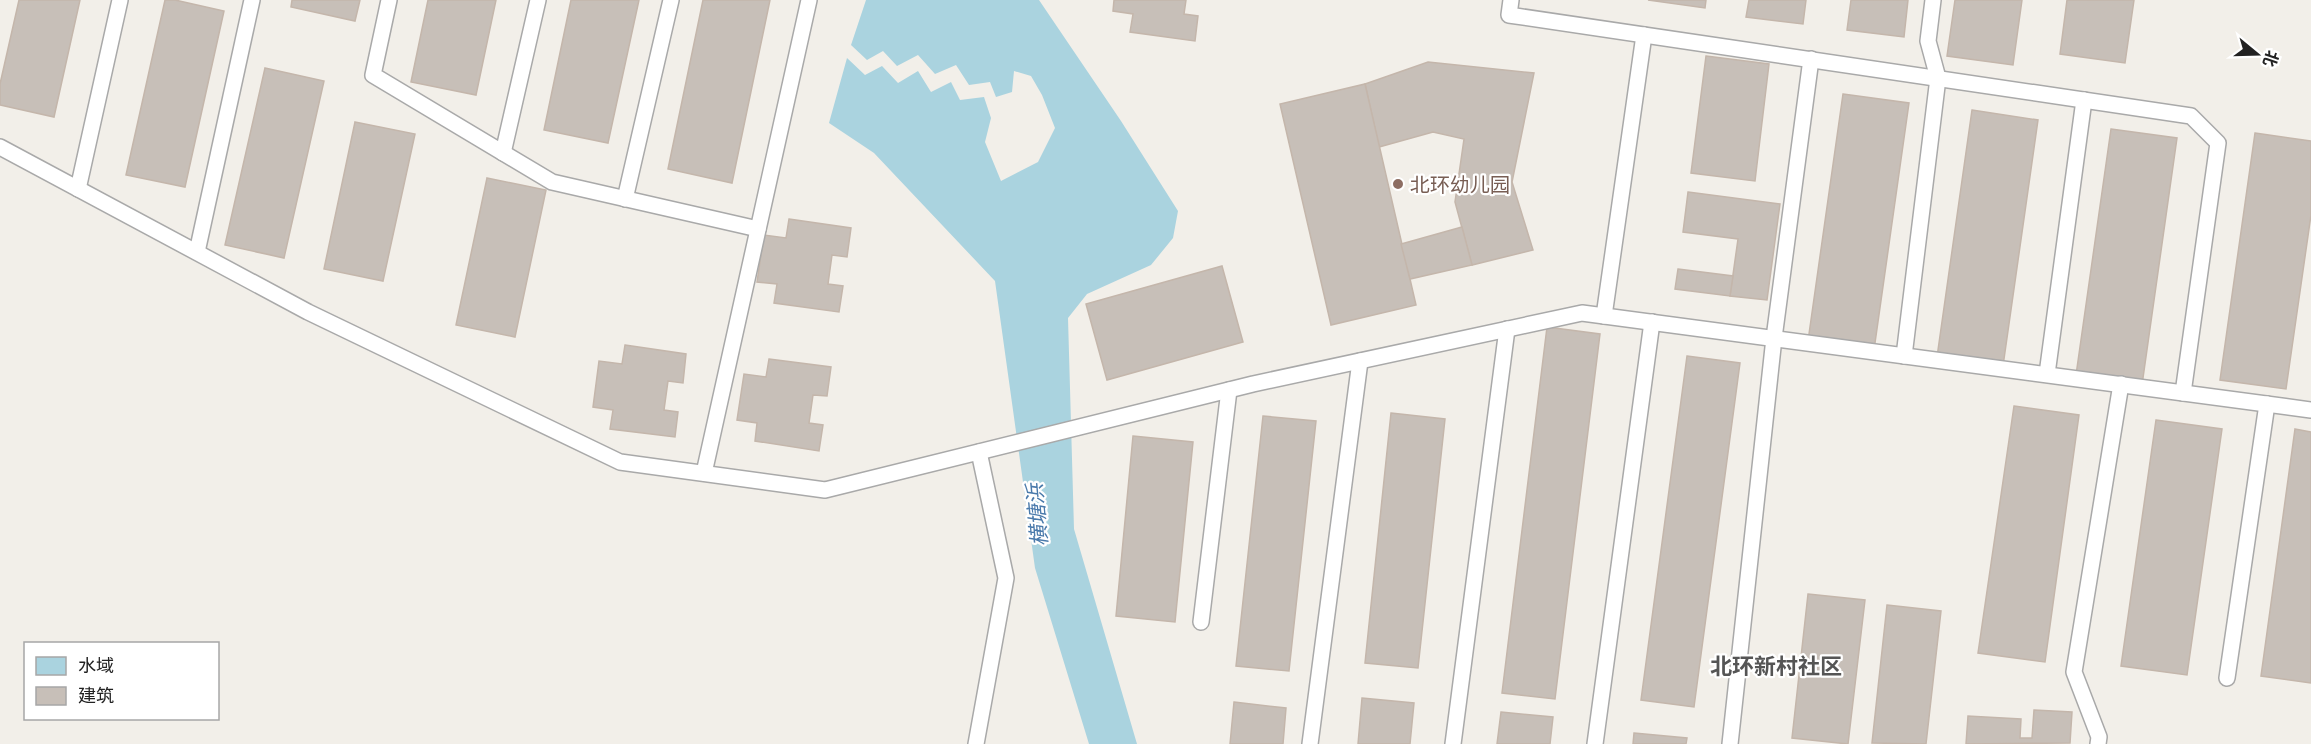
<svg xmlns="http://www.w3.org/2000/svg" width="2311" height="744" font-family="'Archivo Narrow','Noto Sans SC',sans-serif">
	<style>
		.water { fill: #aad3df }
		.building { fill: #c7bfb8; stroke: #c4b6ab; stroke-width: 1.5 }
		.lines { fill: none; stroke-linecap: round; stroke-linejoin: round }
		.lane-casing { stroke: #a9a9a9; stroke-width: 18 }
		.lane { stroke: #fff; stroke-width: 15 }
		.education-dot { fill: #8d6e63; stroke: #fff; stroke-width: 2 }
		.labels { text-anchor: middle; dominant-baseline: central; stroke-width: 4.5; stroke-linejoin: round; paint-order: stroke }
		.education-label { font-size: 20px; fill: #785e54; stroke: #fff; text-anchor: start }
		.water-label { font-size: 21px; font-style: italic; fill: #4a7aab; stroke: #fff }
		.quarter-label { font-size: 22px; font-weight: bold; fill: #555; stroke: #fff }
	</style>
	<rect width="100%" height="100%" fill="#f2efe9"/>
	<polygon class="water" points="866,0 1039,0 1121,121 1178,211 1173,238 1151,265 1087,294 1068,318 1074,529 1137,744 1089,744 1035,568 995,281 874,153 829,123 847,58 865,75 882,66 898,83 918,71 931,92 951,82 960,100 984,97 991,118 985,142 1001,181 1038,162 1055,128 1042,95 1031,76 1014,71 1012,92 996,97 990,82 969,85 956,65 935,74 918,55 897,66 883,51 867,60 851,45"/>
	<g class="building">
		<polygon points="19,0 80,0 54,117 0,105 0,84"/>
		<polygon points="165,0 175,0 224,11 185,187 126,175"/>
		<polygon points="292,0 360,0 355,21 291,7"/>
		<polygon points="428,0 496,0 476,95 411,82"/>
		<polygon points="571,0 639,0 608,143 544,130"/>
		<polygon points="703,0 770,0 732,183 668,169"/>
		<polygon points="1114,0 1186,0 1184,14 1198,16 1195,41 1130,32 1133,14 1113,11"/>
		<polygon points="1648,0 1706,0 1705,8"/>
		<polygon points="1749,0 1806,0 1803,24 1746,17"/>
		<polygon points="1851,0 1908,0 1904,37 1847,30"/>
		<polygon points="1955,0 2022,0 2013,65 1947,56"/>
		<polygon points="2067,0 2134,0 2125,63 2060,54"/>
		<polygon points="1706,56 1769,64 1755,181 1691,173"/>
		<polygon points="1428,62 1534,73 1512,182 1533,250 1472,265 1455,202 1464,139 1433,132 1379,147 1365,84"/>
		<polygon points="265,68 324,81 284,258 225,245"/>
		<polygon points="1365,84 1416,305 1331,325 1280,104"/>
		<polygon points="1843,94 1909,103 1874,350 1808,341"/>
		<polygon points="1972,110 2038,120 2003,366 1937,357"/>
		<polygon points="355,122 415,134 383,281 324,269"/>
		<polygon points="2111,129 2177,138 2142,385 2076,375"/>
		<polygon points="2255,133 2311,141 2311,215 2286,389 2220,380"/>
		<polygon points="487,178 546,190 515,337 456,325"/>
		<polygon points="1688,192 1780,204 1767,300 1730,296 1738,239 1683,232"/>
		<polygon points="789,219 851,228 847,257 832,255 828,284 843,286 839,312 774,303 777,284 757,282 764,235 786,238"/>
		<polygon points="1462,227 1472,265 1410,279 1401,244"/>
		<polygon points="1222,266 1243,342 1107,380 1086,304"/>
		<polygon points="1678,269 1733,276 1730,296 1675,289"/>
		<polygon points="1547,327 1600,334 1555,699 1502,693"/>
		<polygon points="625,345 686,354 683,383 668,381 664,410 678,412 675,437 610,429 613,410 593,407 599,361 622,364"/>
		<polygon points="1687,356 1740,363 1694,707 1641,700"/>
		<polygon points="769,359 831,367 827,396 813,395 809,423 823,425 819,451 755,441 757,423 737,420 744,374 766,377"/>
		<polygon points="2014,406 2079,415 2045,662 1978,653"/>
		<polygon points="1391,413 1445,419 1418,668 1365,663"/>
		<polygon points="1263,416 1316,421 1289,671 1236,666"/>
		<polygon points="2156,420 2222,429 2187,675 2121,666"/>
		<polygon points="2295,429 2311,432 2311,683 2261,676"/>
		<polygon points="1133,436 1193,442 1175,622 1116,616"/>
		<polygon points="1808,594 1865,600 1848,744 1792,738"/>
		<polygon points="1887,605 1941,611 1926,744 1872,743"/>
		<polygon points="1362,698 1414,703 1410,744 1358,744"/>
		<polygon points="1234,702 1286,708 1283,744 1230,744"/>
		<polygon points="2034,710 2072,712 2070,743 1966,744 1968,716 2021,719 2020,738 2032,738"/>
		<polygon points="1501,712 1553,717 1550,744 1497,744"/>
		<polygon points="1634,733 1687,738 1686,744 1633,744"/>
	</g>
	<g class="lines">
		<g class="lane-casing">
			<g id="lane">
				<polyline points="389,0 373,75 552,182 758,229"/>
				<polyline points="1511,0 1509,15 2191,116 2218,143 2183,393"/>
				<polyline points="0,147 308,312 620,462 825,490 1253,384 1582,313 2311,410"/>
				<polyline points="503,153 538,0"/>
				<polyline points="78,189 120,0"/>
				<polyline points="625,199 671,0"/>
				<polyline points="197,252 252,0"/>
				<polyline points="1604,316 1644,35"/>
				<polyline points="1904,356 1938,78 1928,41 1933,0"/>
				<polyline points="2047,374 2084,100"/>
				<polyline points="704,473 809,0"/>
				<polyline points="1201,622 1229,390"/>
				<polyline points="2227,678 2267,404"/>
				<polyline points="976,744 1006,578 979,452"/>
				<polyline points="1310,744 1360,361"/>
				<polyline points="1453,744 1507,329"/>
				<polyline points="1595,744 1652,322"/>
				<polyline points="1730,744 1774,338 1811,59"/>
				<polyline points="2098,744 2099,737 2074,672 2121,384"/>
			</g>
		</g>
		<use href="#lane" class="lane"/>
	</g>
	<circle class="education-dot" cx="1398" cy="184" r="6"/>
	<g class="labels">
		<g class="education-label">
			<text x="1410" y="184">北环幼儿园</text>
		</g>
		<g class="water-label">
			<text transform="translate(1037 515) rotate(-95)">横塘浜</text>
		</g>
		<g class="quarter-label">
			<text x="1776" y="666">北环新村社区</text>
		</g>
	</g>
	<rect x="24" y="642" width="195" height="78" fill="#ffffff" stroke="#a7a7a7" stroke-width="1.5"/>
	<rect x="36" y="657" width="30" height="18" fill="#aad3df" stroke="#a7a7a7" stroke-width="1.5"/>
	<text x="78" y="672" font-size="18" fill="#222222">水域</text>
	<rect x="36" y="687" width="30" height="18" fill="#c7bfb8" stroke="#a7a7a7" stroke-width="1.5"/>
	<text x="78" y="702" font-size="18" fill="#222222">建筑</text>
	<g transform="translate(2257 54) rotate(109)" stroke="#ffffff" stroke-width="4.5" paint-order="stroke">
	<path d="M0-4.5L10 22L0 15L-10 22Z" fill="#222222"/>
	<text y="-9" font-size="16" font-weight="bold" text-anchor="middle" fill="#222222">北</text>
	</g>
</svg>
